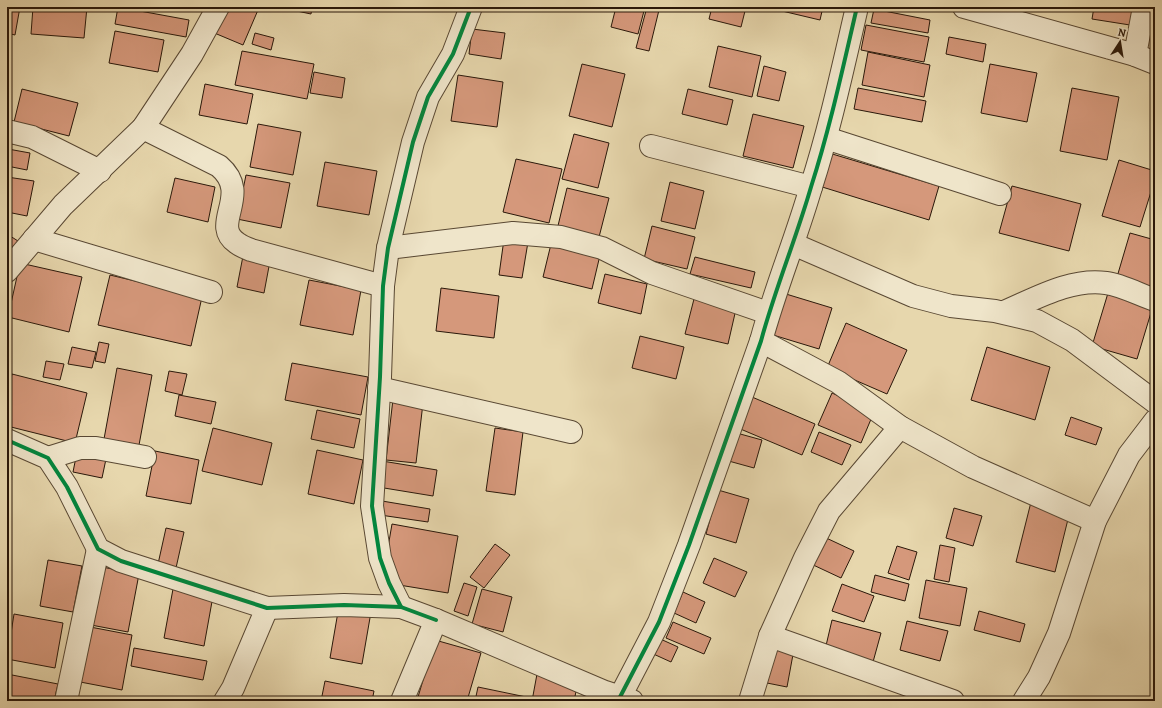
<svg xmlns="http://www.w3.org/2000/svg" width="1162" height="708" font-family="Alegreya,serif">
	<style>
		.building { fill: #d5987b; stroke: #2a180a }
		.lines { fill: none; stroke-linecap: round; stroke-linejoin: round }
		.minor-casing { stroke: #594833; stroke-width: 24 }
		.minor { stroke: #efe5ca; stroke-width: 22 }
		.cycleway-casing { stroke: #efe5ca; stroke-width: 6 }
		.cycleway { stroke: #00873e; stroke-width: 4 }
	</style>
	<rect width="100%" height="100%" fill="#e7d7ad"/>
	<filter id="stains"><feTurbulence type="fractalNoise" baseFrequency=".005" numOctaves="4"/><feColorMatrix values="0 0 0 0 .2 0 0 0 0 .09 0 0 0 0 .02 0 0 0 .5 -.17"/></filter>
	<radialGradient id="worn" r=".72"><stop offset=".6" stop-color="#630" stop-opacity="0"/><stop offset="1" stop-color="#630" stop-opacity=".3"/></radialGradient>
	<g class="building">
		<polygon points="7,7 20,7 15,35 7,33"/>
		<polygon points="33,7 87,7 84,38 31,34"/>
		<polygon points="118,7 189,20 186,37 115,24"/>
		<polygon points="223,7 252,7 258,10 243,45 212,32"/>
		<polygon points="278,7 312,7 311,14"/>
		<polygon points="616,7 645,7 638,34 611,27"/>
		<polygon points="647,7 659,10 649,51 636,48"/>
		<polygon points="712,7 746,7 741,27 709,19"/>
		<polygon points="783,7 823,7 820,20 782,11"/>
		<polygon points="1094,7 1133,7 1130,25 1092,19"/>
		<polygon points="1154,7 1155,7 1155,31 1150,30"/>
		<polygon points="874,9 930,20 928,33 871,23"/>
		<polygon points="866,25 929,37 924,62 861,50"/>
		<polygon points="472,29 505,33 501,59 469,54"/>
		<polygon points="115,31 164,40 158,72 109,63"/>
		<polygon points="255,33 274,38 271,50 252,44"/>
		<polygon points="949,37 986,44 983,62 946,54"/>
		<polygon points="718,46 761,56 752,97 709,87"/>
		<polygon points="242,51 314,64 307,99 235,85"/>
		<polygon points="868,52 930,65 924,97 862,85"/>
		<polygon points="582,64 625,74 612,127 569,116"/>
		<polygon points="990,64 1037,73 1027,122 981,113"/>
		<polygon points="764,66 786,72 779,101 757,96"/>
		<polygon points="314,72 345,78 342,98 310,93"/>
		<polygon points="458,75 503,82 497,127 451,121"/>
		<polygon points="205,84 253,94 247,124 199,115"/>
		<polygon points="858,88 926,101 922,122 854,109"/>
		<polygon points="1072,88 1119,97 1107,160 1060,151"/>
		<polygon points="22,89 78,103 69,136 14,122"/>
		<polygon points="688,89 733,100 727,125 682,114"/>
		<polygon points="753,114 804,126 793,168 743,156"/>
		<polygon points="258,124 301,132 293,175 250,167"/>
		<polygon points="574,134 609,143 598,188 562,179"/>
		<polygon points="8,149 30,153 27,170 7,166"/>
		<polygon points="829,153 939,186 929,220 819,186"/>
		<polygon points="516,159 562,169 549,223 503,212"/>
		<polygon points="1119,160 1155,171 1155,179 1140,227 1102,216"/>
		<polygon points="325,162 377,171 369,215 317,206"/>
		<polygon points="246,175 290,183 281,228 237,219"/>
		<polygon points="7,177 34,181 27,216 7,212"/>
		<polygon points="175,178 215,187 208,222 167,212"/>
		<polygon points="670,182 704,191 695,229 661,221"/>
		<polygon points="1012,186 1081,204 1069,251 999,233"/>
		<polygon points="567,188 609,198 598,241 557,230"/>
		<polygon points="652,226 695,237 687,269 644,259"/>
		<polygon points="1130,233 1155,240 1155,270 1150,287 1117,277"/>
		<polygon points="7,234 18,241 7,258"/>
		<polygon points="504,239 528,242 522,278 499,275"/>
		<polygon points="552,240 601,251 592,289 543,277"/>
		<polygon points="243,256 270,261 264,293 237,287"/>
		<polygon points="695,257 755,272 751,288 690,274"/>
		<polygon points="20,263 82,277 69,332 8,317"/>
		<polygon points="605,274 647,284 641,314 598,303"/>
		<polygon points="110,275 202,297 191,346 98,325"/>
		<polygon points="309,280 361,290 353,335 300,325"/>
		<polygon points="441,288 499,296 494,338 436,331"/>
		<polygon points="1108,293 1153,306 1137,359 1092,346"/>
		<polygon points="786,294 832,308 819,349 773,335"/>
		<polygon points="694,299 736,309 728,344 685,334"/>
		<polygon points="846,323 907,350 887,394 827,368"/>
		<polygon points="640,336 684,347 676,379 632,368"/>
		<polygon points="99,342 109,344 105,363 95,361"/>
		<polygon points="72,347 96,352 92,368 68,364"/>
		<polygon points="987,347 1050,367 1035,420 971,400"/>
		<polygon points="46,361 64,364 60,380 43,377"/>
		<polygon points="292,363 368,377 361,415 285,400"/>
		<polygon points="117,368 152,375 139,445 104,439"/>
		<polygon points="169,371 187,374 182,395 165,391"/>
		<polygon points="12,374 87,393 75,443 7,426 7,396"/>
		<polygon points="832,393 874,412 861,443 818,425"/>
		<polygon points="745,394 815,424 802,455 731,425"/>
		<polygon points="179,395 216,402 211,424 175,416"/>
		<polygon points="393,399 423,403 416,463 386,460"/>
		<polygon points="317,410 360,419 354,448 311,439"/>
		<polygon points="1071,417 1102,428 1096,445 1065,435"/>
		<polygon points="213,428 272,443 262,485 202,471"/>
		<polygon points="495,428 523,432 515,495 486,491"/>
		<polygon points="733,432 762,440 754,468 725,460"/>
		<polygon points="819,432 851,445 842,465 811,452"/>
		<polygon points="317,450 363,460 354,504 308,494"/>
		<polygon points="155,451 199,460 191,504 146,496"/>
		<polygon points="77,452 106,459 102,478 73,472"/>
		<polygon points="382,461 437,470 433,496 378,487"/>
		<polygon points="718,490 749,499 736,543 706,534"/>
		<polygon points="382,501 430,509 428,522 380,515"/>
		<polygon points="1031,502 1070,511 1055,572 1016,562"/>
		<polygon points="954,508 982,516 973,546 946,538"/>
		<polygon points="392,524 458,536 448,593 399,585 386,559"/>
		<polygon points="166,528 184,532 176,568 158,564"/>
		<polygon points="822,536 854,551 841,578 809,563"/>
		<polygon points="495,544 510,555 484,588 470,577"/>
		<polygon points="940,545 955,548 949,582 934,579"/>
		<polygon points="897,546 917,552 909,580 888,573"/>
		<polygon points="714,558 747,572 735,597 703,583"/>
		<polygon points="48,560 82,566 73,612 40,606"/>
		<polygon points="102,567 139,574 128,632 91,625"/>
		<polygon points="875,575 909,584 905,601 871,592"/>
		<polygon points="926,580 967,588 960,626 919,618"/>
		<polygon points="464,583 477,587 468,616 454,611"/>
		<polygon points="842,584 874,596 864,622 832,611"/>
		<polygon points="173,589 213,596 204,646 164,638"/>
		<polygon points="482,589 512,597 503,632 472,624"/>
		<polygon points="683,592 705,602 696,623 674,613"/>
		<polygon points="339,606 371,612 362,664 330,658"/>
		<polygon points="979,611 1025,624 1020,642 974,630"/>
		<polygon points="14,614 63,623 55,668 7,659"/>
		<polygon points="832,620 881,633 873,662 825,650"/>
		<polygon points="907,621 948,631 940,661 900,650"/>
		<polygon points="673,622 711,638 704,654 666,638"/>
		<polygon points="85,626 132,635 122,690 75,681"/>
		<polygon points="656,637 678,647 671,662 649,652"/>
		<polygon points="435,640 481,653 467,701 431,701 418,697"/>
		<polygon points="774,645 794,649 787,687 767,683"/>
		<polygon points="134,648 207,661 203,680 131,666"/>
		<polygon points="7,674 58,684 54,701 7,701"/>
		<polygon points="537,674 578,682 574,701 532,701"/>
		<polygon points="325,681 374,691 372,701 321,701"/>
		<polygon points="478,687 531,698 530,701 475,701"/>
	</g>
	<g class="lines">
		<g class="minor-casing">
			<g id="minor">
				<polyline points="964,7 1135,55 1155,63"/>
				<polyline points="1135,55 1144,7"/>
				<path d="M143,128l76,38c34,29 -10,58 18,77 4,3 9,5 14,7l132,36"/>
				<polyline points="7,131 32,137 100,171"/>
				<polyline points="826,138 1000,194"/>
				<polyline points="651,146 811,187"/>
				<polyline points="34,239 211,292"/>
				<polyline points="793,244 913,296 951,306 995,311 1037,321 1072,340 1155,402"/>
				<polyline points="388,248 513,233 561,237 602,248 652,273 768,313"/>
				<polyline points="7,271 63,205 143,128 192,54 218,7"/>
				<path d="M1004,312c31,-13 66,-34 102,-29 16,2 34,12 49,17"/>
				<polyline points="761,341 838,382 900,427 973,467 1095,521"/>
				<polyline points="379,388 571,432"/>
				<polyline points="7,440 48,458 67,487 98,549 121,561 267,608 344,605 401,607 436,620"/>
				<polyline points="48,458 80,448 96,448 145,457"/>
				<polyline points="401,607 389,583 380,558 372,506 380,377 383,286 388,248 413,142 428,97 453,54 471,7"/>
				<polyline points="770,636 805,558 829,511 900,427"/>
				<path d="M620,697l39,-75 30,-77 72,-204c14,-52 35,-102 50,-154 19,-59 32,-120 46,-180"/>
				<polyline points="66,701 98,549"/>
				<polyline points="225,701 233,688 267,608"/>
				<polyline points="402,701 436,620 605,692 632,701"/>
				<polyline points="750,701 770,636 953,701"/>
				<polyline points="1024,701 1039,677 1059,633 1095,521 1129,455 1155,421"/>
			</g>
		</g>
		<use href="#minor" class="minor"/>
		<g class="cycleway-casing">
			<g id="cycleway">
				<polyline points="7,440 48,458 67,487 98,549 121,561 267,608 344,605 401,607 436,620"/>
				<polyline points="401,607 389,583 380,558 372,506 380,377 383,286 388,248 413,142 428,97 453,54 471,7"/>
				<path d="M620,697l39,-75 30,-77 72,-204c14,-52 35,-102 50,-154 19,-59 32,-120 46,-180"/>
			</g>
		</g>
		<use href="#cycleway" class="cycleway"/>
	</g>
	<rect width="1162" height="708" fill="none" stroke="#e7d7ad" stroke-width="24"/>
	<rect x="8" y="8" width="1146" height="692" fill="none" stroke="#2a180a" stroke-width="2"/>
	<rect x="12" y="12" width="1138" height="684" fill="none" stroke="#2a180a"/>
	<g transform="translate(1120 42) rotate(12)" stroke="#efe5ca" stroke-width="3" paint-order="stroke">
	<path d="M0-3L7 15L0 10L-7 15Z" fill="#2a180a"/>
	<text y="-6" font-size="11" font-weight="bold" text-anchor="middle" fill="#2a180a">N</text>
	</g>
	<rect width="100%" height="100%" filter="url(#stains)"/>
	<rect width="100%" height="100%" fill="url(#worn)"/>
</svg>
